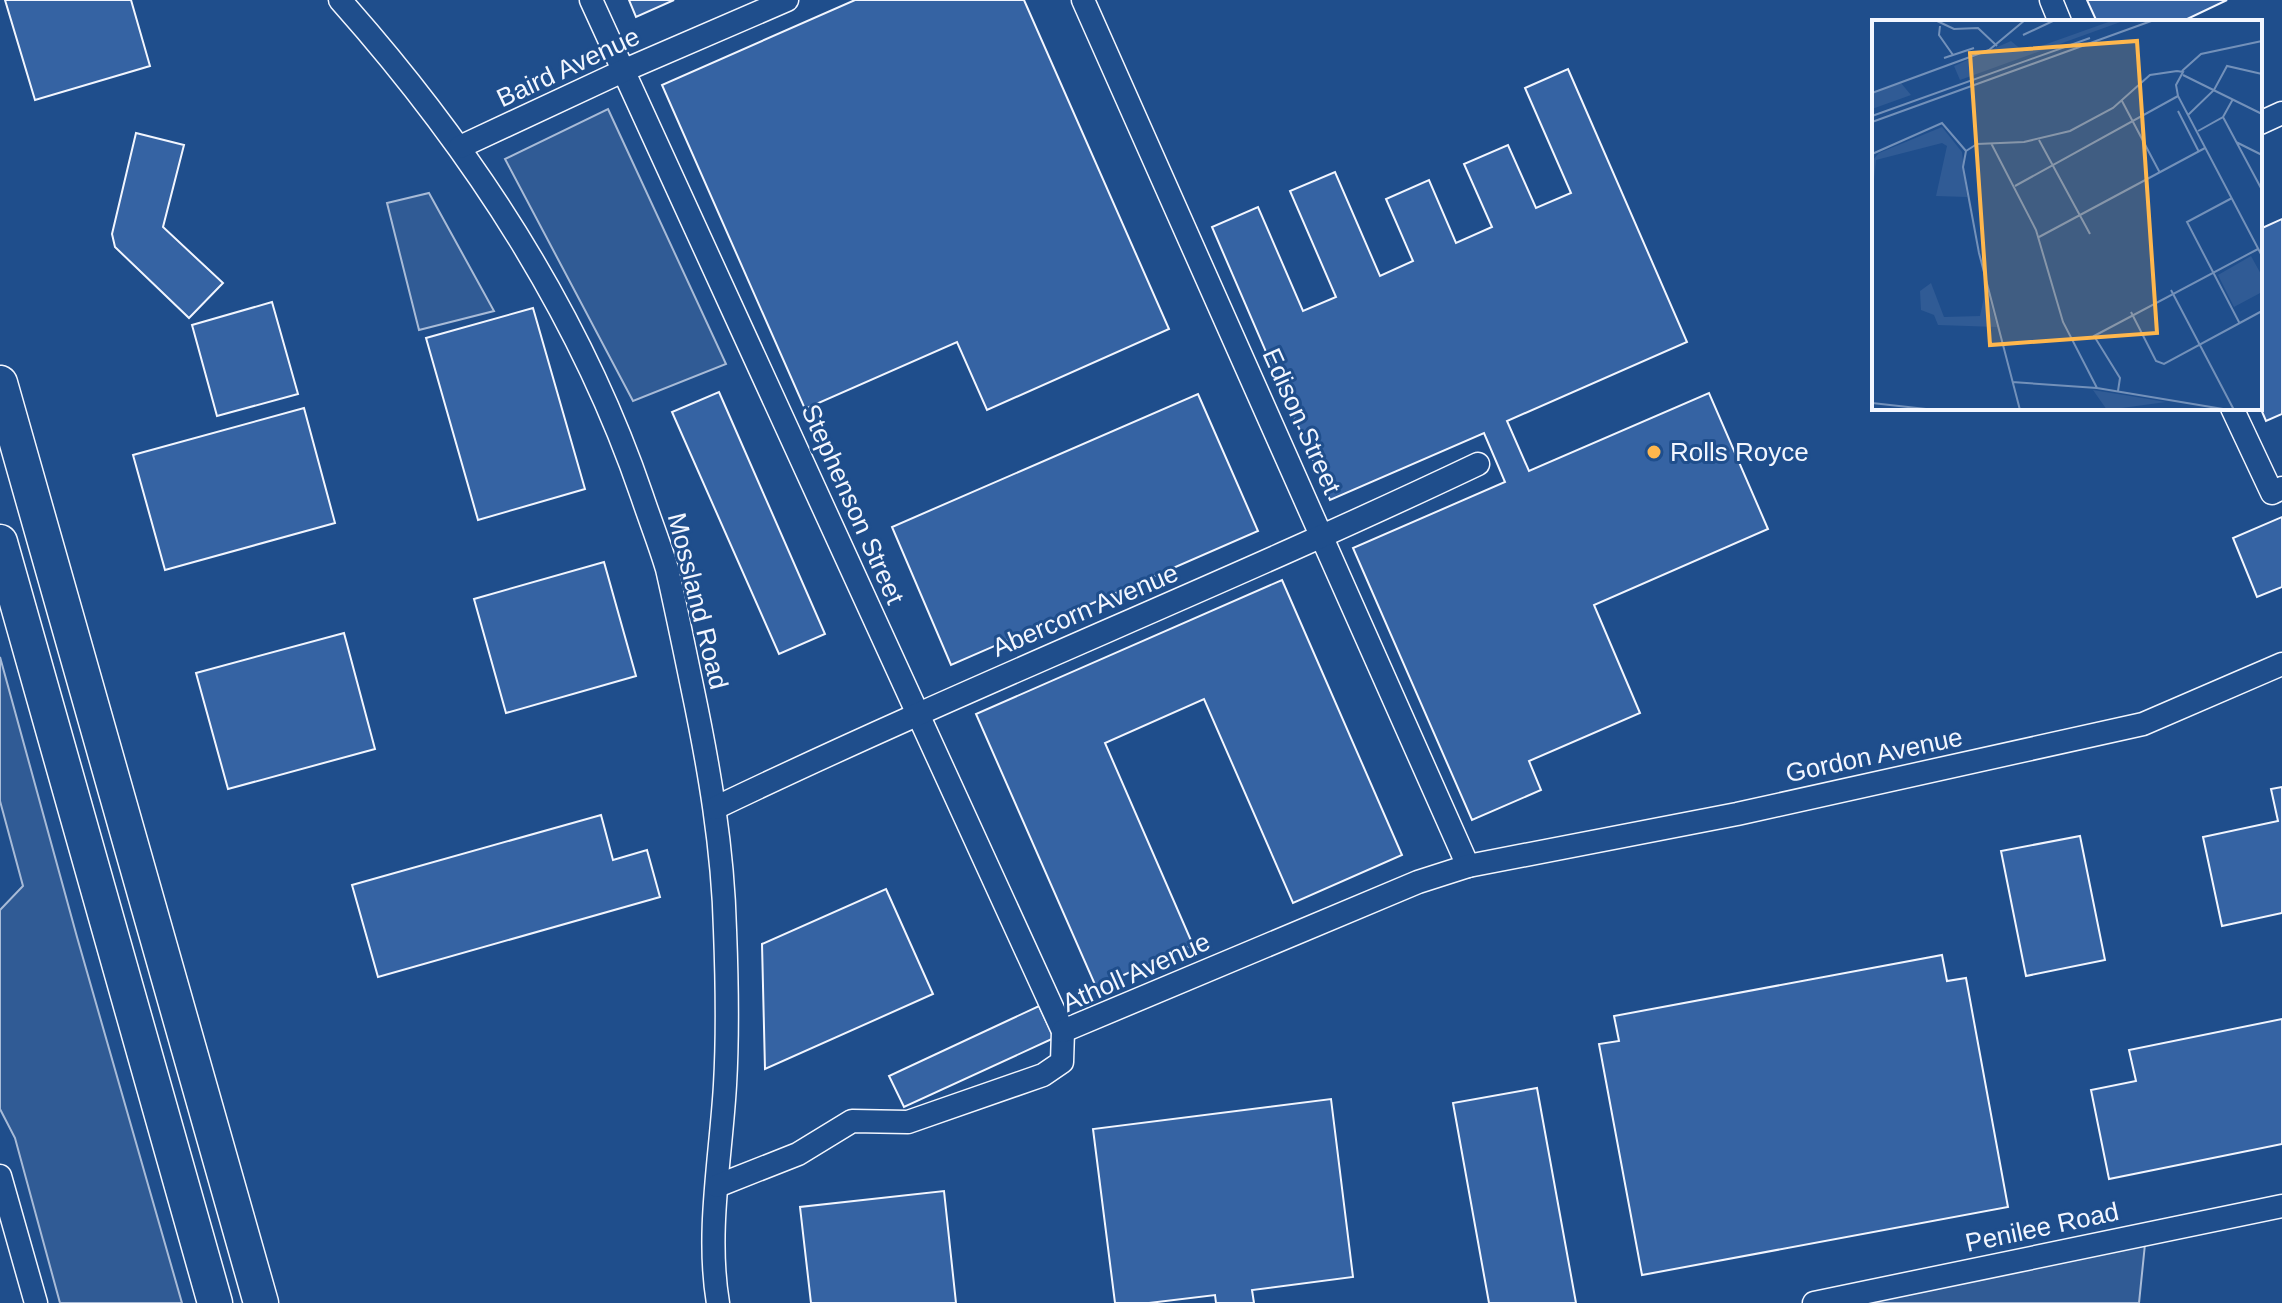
<svg xmlns="http://www.w3.org/2000/svg" width="2282" height="1303" font-family="Arial,sans-serif">
	<style>
		.built { fill: #305b95; stroke: #a8bbd7; stroke-width: 2 }
		.building { fill: #3563a3; stroke: #f2f6ff; stroke-width: 2 }
		.lines { fill: none; stroke-linecap: round; stroke-linejoin: round }
		.minor-casing { stroke: #f2f6ff; stroke-width: 25 }
		.highway-casing { stroke: #f2f6ff; stroke-width: 37 }
		.minor { stroke: #1f4e8c; stroke-width: 22 }
		.highway { stroke: #1f4e8c; stroke-width: 34 }
		.poi-dot { fill: #ffb74d; stroke: #1f4e8c; stroke-width: 3 }
		.labels { text-anchor: middle; dominant-baseline: central; stroke-width: 6; stroke-linejoin: round; paint-order: stroke }
		.street-label { font-size: 26px; fill: #f2f6ff; stroke: #1f4e8c }
		.poi-label { font-size: 26px; fill: #f2f6ff; stroke: #1f4e8c; text-anchor: start }
		.inset-road { fill: none; stroke: #7391ba; stroke-width: 2 }
		.view { fill: #ffb74d; fill-opacity: 0.15; stroke: #ffb74d; stroke-width: 4 }
		.inset-edge { fill: none; stroke: #f2f6ff; stroke-width: 4 }
	</style>
	<rect width="100%" height="100%" fill="#1f4e8c"/>
	<g class="built">
		<polygon points="608,109 726,364 633,401 505,159"/>
		<polygon points="429,193 494,311 419,330 387,203"/>
		<polygon points="0,657 77,937 182,1303 60,1303 15,1138 0,1109 0,910 23,886 0,801"/>
		<polygon points="2145,1244 2139,1303 1862,1303"/>
	</g>
	<g class="building">
		<polygon points="5,0 131,0 150,66 35,100"/>
		<polygon points="629,0 674,0 636,17"/>
		<polygon points="855,0 1024,0 1169,329 987,410 957,342 805,409 662,85"/>
		<polygon points="2087,0 2227,0 2181,22 2097,22"/>
		<polygon points="1568,69 1687,342 1507,421 1529,471 1709,393 1768,529 1594,605 1640,713 1529,761 1541,790 1472,820 1353,548 1505,482 1484,433 1330,500 1212,227 1258,207 1303,311 1336,297 1290,191 1335,172 1380,276 1413,261 1386,199 1429,180 1456,243 1492,227 1464,164 1508,145 1536,208 1571,193 1525,88"/>
		<polygon points="136,133 184,145 163,227 223,283 189,318 115,247 112,234"/>
		<polygon points="2282,219 2282,414 2266,421 2260,407 2260,229"/>
		<polygon points="272,302 298,394 217,416 192,325"/>
		<polygon points="533,308 585,489 478,520 426,338"/>
		<polygon points="719,392 825,634 779,654 672,412"/>
		<polygon points="1198,394 1258,531 951,665 892,527"/>
		<polygon points="304,408 335,523 165,570 133,455"/>
		<polygon points="2282,517 2282,587 2257,597 2233,538"/>
		<polygon points="604,562 636,676 506,713 474,599"/>
		<polygon points="1282,580 1402,855 1293,903 1204,699 1105,743 1193,945 1096,987 976,714"/>
		<polygon points="344,633 375,749 228,789 196,673"/>
		<polygon points="2282,787 2282,913 2222,926 2203,837 2278,821 2271,789"/>
		<polygon points="601,815 613,860 647,850 660,897 378,977 352,885"/>
		<polygon points="2080,836 2105,960 2026,976 2001,851"/>
		<polygon points="886,889 933,994 765,1069 762,944"/>
		<polygon points="1942,955 1947,981 1966,978 2008,1207 1642,1275 1599,1044 1619,1041 1614,1016"/>
		<polygon points="1039,1006 1054,1038 904,1107 889,1076"/>
		<polygon points="2282,1019 2282,1144 2109,1179 2091,1090 2136,1081 2129,1050"/>
		<polygon points="1537,1088 1576,1303 1489,1303 1453,1103"/>
		<polygon points="1331,1099 1353,1277 1252,1290 1254,1303 1216,1303 1215,1295 1149,1303 1115,1303 1093,1129"/>
		<polygon points="944,1191 956,1303 811,1303 800,1207"/>
	</g>
	<g class="lines">
		<g class="minor-casing">
			<g id="minor">
				<path d="M340,0c129,145 239,311 302,496 8,24 18,49 25,73 9,39 17,78 25,117 17,81 31,162 33,244 2,51 3,104 0,155 -4,71 -19,147 -7,218"/>
				<polyline points="591,0 1063,1031 1062,1062 1043,1075 908,1122 852,1121 798,1154 717,1186"/>
				<polyline points="1083,0 1468,866"/>
				<polyline points="2051,0 2060,22"/>
				<polyline points="2260,123 2282,113"/>
				<polyline points="460,147 625,70 787,0"/>
				<polyline points="2232,408 2272,493 2282,488"/>
				<path d="M715,808c252,-121 511,-224 763,-344"/>
				<polyline points="1063,1031 1418,882 1468,866 1737,814 2143,724 2282,664"/>
				<polyline points="0,1176 36,1303"/>
				<polyline points="1814,1303 2282,1206"/>
			</g>
		</g>
		<g class="highway-casing">
			<g id="highway">
				<polyline points="0,383 261,1303"/>
				<polyline points="0,542 215,1303"/>
			</g>
		</g>
		<use href="#minor" class="minor"/>
		<use href="#highway" class="highway"/>
	</g>
	<circle class="poi-dot" cx="1654" cy="452" r="8"/>
	<g class="labels">
		<g class="street-label">
			<text transform="translate(568 67) rotate(-25)">Baird Avenue</text>
			<text transform="translate(1302 421) rotate(66)">Edison Street</text>
			<text transform="translate(853 504) rotate(66)">Stephenson Street</text>
			<text transform="translate(698 601) rotate(76)">Mossland Road</text>
			<text transform="translate(1085 610) rotate(-23)">Abercorn Avenue</text>
			<text transform="translate(1874 755) rotate(-12)">Gordon Avenue</text>
			<text transform="translate(1136 972) rotate(-24)">Atholl Avenue</text>
			<text transform="translate(2042 1227) rotate(-12)">Penilee Road</text>
		</g>
		<g class="poi-label">
			<text x="1670" y="452">Rolls Royce</text>
		</g>
	</g>
	<g transform="translate(1872 20)">
		<rect width="390" height="390" fill="#1f4e8c"/>
		<path d="M242,0h12l-166,60 -6,-14 57,-25 13,11zM29,63l10,12 -39,14v-15zM70,107l20,25 5,45 -31,-1 11,-50 -5,-3 -66,17 -4,40v-39l7,-8zM379,236l11,20v16l-28,15 -16,-32zM59,263l13,34 36,-1 6,-28 11,39 -59,-2 -4,-10 -13,-5 -1,-19zM221,370l31,5 42,7 -59,8z" fill="#305b95"/>
		<path class="inset-road" d="M63,0l19,9 24,-1 19,18M68,6l-1,9 14,20M151,15l32,-15M72,38l30,-10M305,51l6,1 -7,13 2,11 84,160M310,51l19,-17 61,-13M311,55l79,39M0,73l117,-43 36,-30M250,81l38,72M306,91l21,41M316,95l26,-25 13,-24 35,8M0,96l218,-78M351,97l39,73M0,102l282,-102M326,111l25,-14 10,-18M167,120l51,94M364,122l26,13M119,123l45,87 27,92 34,66M94,131l-3,16 16,86 41,157M94,131l11,-7 47,-2 46,-11 43,-23 37,-33 27,-4M0,134l70,-31 24,28M143,166l163,-90M360,178l-45,24 53,102M167,217l166,-89M299,270l63,120M259,292l25,49 8,3 98,-53M140,362l85,6 132,22M246,371l2,-13 -26,-42 164,-87M0,383l63,7"/>
		<path class="view" d="M265,21l20,292 -167,12 -20,-292z"/>
		<rect width="390" height="390" class="inset-edge"/>
	</g>
</svg>
